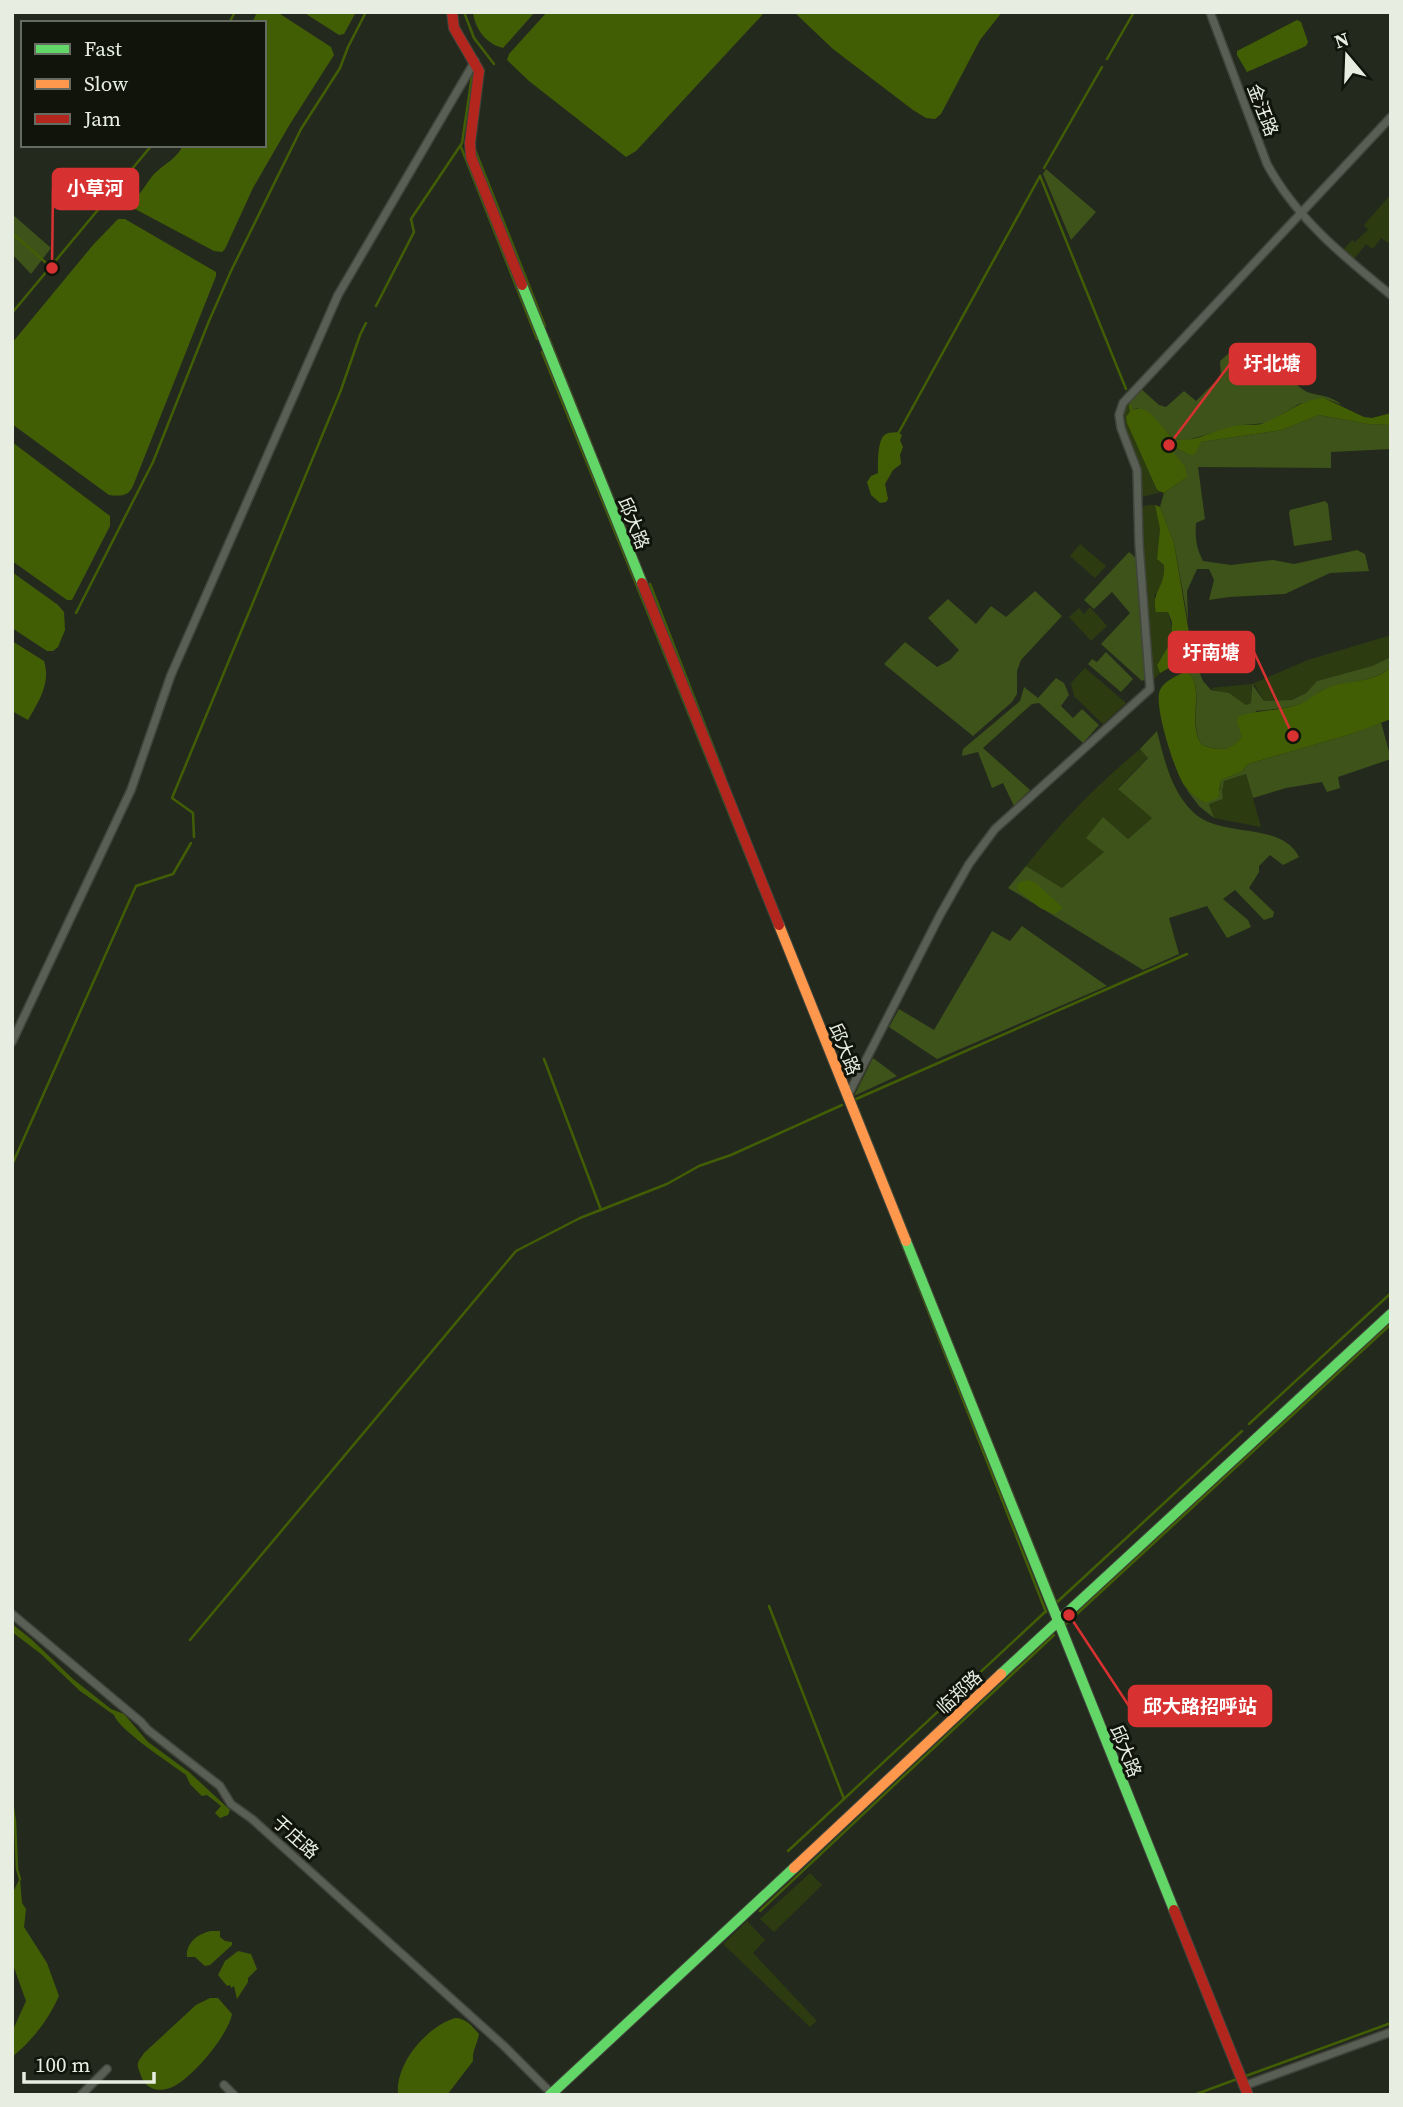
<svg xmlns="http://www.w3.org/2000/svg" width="1403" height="2107" font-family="'Source Serif 4','Noto Sans SC',serif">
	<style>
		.green { fill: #2d3c10 }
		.forest { fill: #3d5319 }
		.water { fill: #425e05 }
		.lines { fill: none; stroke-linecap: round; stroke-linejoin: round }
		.stream { stroke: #425e05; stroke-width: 2.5 }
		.street-casing { stroke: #41453c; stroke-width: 10 }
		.fast-casing { stroke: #41453c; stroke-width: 12 }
		.slow-casing { stroke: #41453c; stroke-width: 12 }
		.jam-casing { stroke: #41453c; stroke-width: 12 }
		.street { stroke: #5a5f56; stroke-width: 7 }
		.fast { stroke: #63d668; stroke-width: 10 }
		.slow { stroke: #ff974d; stroke-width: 10 }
		.jam { stroke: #b3261e; stroke-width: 10 }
		.labels { text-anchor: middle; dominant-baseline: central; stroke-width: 6; stroke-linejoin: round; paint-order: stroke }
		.street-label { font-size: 18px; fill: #e8ede1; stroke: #10140b }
		.leader { fill: none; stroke: #d73231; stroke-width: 2.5 }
		.callout-dot { fill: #d73231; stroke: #10140b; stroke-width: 2.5 }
		.callout { fill: #d73231; stroke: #d73231; stroke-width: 2.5 }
		.callout-label { font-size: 19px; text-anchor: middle; font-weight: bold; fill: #fff }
	</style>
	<rect width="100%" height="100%" fill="#24291e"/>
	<g class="green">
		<polygon points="1391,194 1391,245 1381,238 1373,249 1366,244 1354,259 1343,250 1352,240 1355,242 1368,230 1364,225"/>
		<path d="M1129,400l2,10 -5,7 1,6 30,67 4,2 -19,5v-2c0,-7 0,-15 -1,-22 -5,-22 -28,-52 -12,-73z"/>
		<path d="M1149,505h6l5,24 -3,30 7,6 -1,19 -9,12 8,16h6c3,9 6,25 2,34 -4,7 -10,11 -13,19l3,8 -7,7 -11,-134v-37l2,-3z"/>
		<polygon points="1080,544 1106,566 1095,578 1070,556"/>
		<polygon points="1090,607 1107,626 1091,641 1069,617 1079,608 1084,614"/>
		<polygon points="1391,635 1391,657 1372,666 1317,681 1306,693 1292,700 1264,701 1255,685 1251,686 1251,703 1246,705 1234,697 1210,688 1252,684 1308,660"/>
		<polygon points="1085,668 1126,703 1103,724 1074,696 1071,683"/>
		<path d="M1140,749l8,8 -30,31 34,30 -24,21 -25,-22 1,35 -42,36 -36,-22c34,-43 72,-82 114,-117z"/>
		<polygon points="1246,774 1261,827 1214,818 1209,804 1223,799 1222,792 1224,781"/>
		<polygon points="810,1873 822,1885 774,1932 760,1919"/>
		<polygon points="747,1921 765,1940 753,1953 817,2021 810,2027 723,1944"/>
	</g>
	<g class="forest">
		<polygon points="1046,169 1096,212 1071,240 1043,174"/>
		<polygon points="12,214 51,248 31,274 12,254"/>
		<path d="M1235,348l40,28 7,-5c8,7 18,19 28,22 12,3 21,3 32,12l-18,-7 -25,6 -32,19 -25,2 -59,16 -9,-3 -37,-30 -6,2 -2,-10 11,-12 19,17 7,2 18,-16 12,10 25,-25 -1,-15z"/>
		<path d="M1319,415l49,9 23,1v24l-60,3v16l-133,-1 7,52 -9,4c-1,14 0,25 7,38l28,4 42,-5 21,4 63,-14 8,4 4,17 -39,2 -45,21 -56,3 -20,3 5,-20 -5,-11h-12l-10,22 1,30 -14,-78 -14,-36 4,-14 23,-16 -15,-25 4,-4 14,7 11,-13 6,-1 75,-11z"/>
		<polygon points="1325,501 1328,504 1332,540 1294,546 1289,513 1290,510"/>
		<polygon points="1129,552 1136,558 1147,678 1142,681 1101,644 1130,613 1112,592 1094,609 1084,600"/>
		<polygon points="1035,591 1062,616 1021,660 1017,671 1017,694 1012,702 973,736 884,664 905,642 937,667 950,660 959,650 928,618 948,599 976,624 991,606 1006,617"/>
		<polygon points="1106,652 1133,679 1121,692 1088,664 1092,659 1097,662"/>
		<path d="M1391,657v10c-20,18 -45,12 -68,23 -6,3 -11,9 -18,12 -15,7 -33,7 -49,9 -14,27 -19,47 -54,34 -15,-22 5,-61 -16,-74l9,-9 8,19 8,9 18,3 17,12 5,-2 1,-19 12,17 28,-1 14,-7 11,-12 55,-15z"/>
		<polygon points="1056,678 1064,683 1069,695 1061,706 1073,718 1082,709 1099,725 1083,743 1039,703 1032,704 983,748 1030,790 1014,806 1003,783 992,788 978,752 962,756 963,749 1020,701 1024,687 1038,698"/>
		<polygon points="1381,722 1391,759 1338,777 1340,788 1327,792 1322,782 1286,788 1253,798 1246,774 1224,781 1222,792 1223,799 1209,804 1214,818 1199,806 1186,789 1205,803 1220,790 1221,780 1241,772 1248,764 1348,735"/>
		<path d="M1157,731c7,28 14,59 35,80 28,29 89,9 107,46l-16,8 -13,-10 -11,11v6l-10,16 25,24 -1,5 -9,3 -29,-30 -12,9 25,21 3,7 -24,11 -20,-32 -38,12 10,36 -36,16 -135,-82 18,-22 36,22 42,-36 -18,-14 17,-21 25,22 24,-21 -34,-29 30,-31 -8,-9z"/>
		<polygon points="1022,926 1107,986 937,1059 889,1027 899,1009 934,1030 992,931 1010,941"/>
		<polygon points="873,1058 897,1076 854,1096"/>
	</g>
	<g class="water">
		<path d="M257,12h20l54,35 3,8 -44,69 -37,64 -28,61 -3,3 -8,-1 -79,-42 -4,-8c11,-7 15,-18 23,-27 10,-10 24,-16 29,-29h81v-122h-12z"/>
		<polygon points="303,12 356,12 344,34 339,35"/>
		<path d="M473,12h62l-32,36c-17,-4 -28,-19 -30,-36z"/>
		<polygon points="547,12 765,12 636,151 626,157 529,81 507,60 509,54"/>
		<polygon points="794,12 1002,12 980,40 941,114 935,119 926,118 913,110 833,49"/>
		<polygon points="1297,20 1301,22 1308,42 1306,46 1247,72 1237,55 1237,51"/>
		<path d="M118,219h7l91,53v4l-83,210c-5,11 -13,10 -24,9l-97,-71v-81l81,-98z"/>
		<path d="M1324,398l40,19 8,1 19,-5v12l-23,-1 -49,-9 -37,15 -75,11 -6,1 -6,12 -5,1 -14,-7 -3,4 12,15 2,10 -23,16 -7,-3 -30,-67 -1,-6 5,-7c25,-9 31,32 53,30 20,-1 38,-14 58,-15 8,-1 15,1 22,-2 21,-8 37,-24 60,-25z"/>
		<path d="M897,432l5,3 -2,5 3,7 -3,8 1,9 -8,6 -8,14 3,15 -2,3 -6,1 -9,-8 -4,-13 4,-6 7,-3c0,-9 -1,-35 8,-39 3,-2 7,-1 11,-2z"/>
		<polygon points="12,442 110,516 110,526 72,600 67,600 12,561"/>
		<path d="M1155,505l5,2 14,36 15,90 -1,5 -8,6v14l-11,10 -9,5 -3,-8 14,-23 1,-20 -4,-10h-12c-5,-22 9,-22 8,-47l-7,-6 3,-30z"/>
		<polygon points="12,572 58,605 64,612 65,630 58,647 53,651 47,651 12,628"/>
		<path d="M12,641l32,20c7,22 -5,40 -16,59l-16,-9z"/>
		<path d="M1391,667v52l-43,16 -100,29 -7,8 -20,8 -3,18 -13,5c-7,-5 -16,-10 -21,-18 -9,-13 -31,-81 -24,-95 4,-9 17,-14 26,-19 21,13 0,52 16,74 17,6 28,7 40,-8l-5,-16 2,-5c18,-6 37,-5 55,-10 12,-3 19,-11 29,-16 22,-12 47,-4 68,-23z"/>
		<polygon points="1028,880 1036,883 1063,908 1055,914 1040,908 1017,889 1018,883"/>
		<path d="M12,1624l19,15 42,40 38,30 13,5 24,28 41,30 41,38 -2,5 -8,3 -5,-5 6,-7 -14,-11 -5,1 -12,-12 -4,-9c-16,-12 -66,-44 -72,-60l-34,-24 -39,-37 -29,-22z"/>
		<path d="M20,1878l2,25 4,6 -2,18 23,36 12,33c-11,24 -26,44 -47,61v-25l14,-31 -14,-39v-68z"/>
		<path d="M211,1931h9v6l5,4 7,1v3l-22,20 -5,1 -10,-9h-8c-1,-15 11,-23 24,-26z"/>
		<polygon points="238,1951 251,1954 257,1969 248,1978 248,1982 237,1999 234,1986 231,1988 230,1985 227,1986 218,1975 225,1961"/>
		<path d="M210,1998h8l14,16c-4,22 -42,67 -62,74 -15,5 -26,-1 -30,-15 -1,-3 -3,-7 -2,-10 1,-4 4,-6 6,-10l52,-48z"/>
		<path d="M455,2018c11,0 17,8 24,16 -2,11 -7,17 -6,27l-26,34h-49c-3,-31 28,-68 57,-77z"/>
	</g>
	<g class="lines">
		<g class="stream">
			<polyline points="464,12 474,38 494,64"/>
			<polyline points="229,23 235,12"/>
			<polyline points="1107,59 1134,12"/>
			<polyline points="461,147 537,339"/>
			<polyline points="475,150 545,326"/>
			<polyline points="1044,168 1102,67"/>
			<polyline points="1040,176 1126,389"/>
			<polyline points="12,233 52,268"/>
			<polyline points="376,306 414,232 411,219 462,143 472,76"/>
			<polyline points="12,313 152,145"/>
			<polyline points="549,338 645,578"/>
			<polyline points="542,352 760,890"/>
			<polyline points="1130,406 1131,410"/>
			<polyline points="899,432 1040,176"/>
			<polyline points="650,584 725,777"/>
			<polyline points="76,613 153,462 209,321 231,271 301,129 340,68 348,47 366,12"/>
			<polyline points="194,837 193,813 172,798 341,390 360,335 366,323"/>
			<polyline points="544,1059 601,1210"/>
			<polyline points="856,1099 1187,954"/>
			<polyline points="854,1100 855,1100"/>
			<polyline points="858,1109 1056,1602"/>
			<polyline points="12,1165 136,886 173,874 191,843"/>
			<polyline points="894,1224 1046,1612"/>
			<polyline points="1249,1424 1391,1293"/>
			<polyline points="1056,1603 1242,1431"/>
			<polyline points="769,1606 844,1799"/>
			<polyline points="1066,1624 1391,1324"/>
			<polyline points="190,1640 516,1251 580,1218 667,1184 699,1166 731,1155 842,1105"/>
			<polyline points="12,1801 15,1822"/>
			<polyline points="15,1822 17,1869 20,1879"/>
			<polyline points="788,1851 1045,1612"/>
			<polyline points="760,1911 1054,1635"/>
			<polyline points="1243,2077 1391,2023"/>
			<polyline points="1194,2095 1237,2079"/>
		</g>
		<g class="street-casing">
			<g id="street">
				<path d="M1210,12l57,152c29,54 77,93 124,131"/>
				<polyline points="12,1042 131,790 171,675 338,295 475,61"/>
				<polyline points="847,1097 940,915 969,864 995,829 1150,689 1139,544 1137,470 1121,428 1119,415 1123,403 1391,117"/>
				<polyline points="12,1614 141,1722 148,1730 220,1786 231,1804 252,1819 504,2046 551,2093"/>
				<polyline points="1249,2084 1391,2032"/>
				<polyline points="224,2085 234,2095"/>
				<polyline points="81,2095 107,2069"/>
			</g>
		</g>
		<g class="fast-casing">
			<g id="fast">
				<polyline points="522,285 642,583"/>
				<polyline points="906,1241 1174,1910"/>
				<polyline points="1001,1674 1391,1314"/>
				<polyline points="550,2095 794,1868"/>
			</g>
		</g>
		<g class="slow-casing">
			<g id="slow">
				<polyline points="779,925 906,1241"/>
				<polyline points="794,1868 1001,1674"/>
			</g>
		</g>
		<g class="jam-casing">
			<g id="jam">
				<polyline points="452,12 454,28 479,71 470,143 471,157 522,285"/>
				<polyline points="642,583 779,925"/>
				<polyline points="1174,1910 1248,2095"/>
			</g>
		</g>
		<use href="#street" class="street"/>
		<use href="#fast" class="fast"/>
		<use href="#slow" class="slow"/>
		<use href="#jam" class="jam"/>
	</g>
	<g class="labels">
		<g class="street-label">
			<text transform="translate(1263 110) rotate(69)">金汪路</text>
			<text transform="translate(634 523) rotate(68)">邱大路</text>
			<text transform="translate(845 1049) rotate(68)">邱大路</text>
			<text transform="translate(959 1692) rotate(-43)">临郑路</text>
			<text transform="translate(1126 1751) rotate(68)">邱大路</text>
			<text transform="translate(296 1837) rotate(42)">于庄路</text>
		</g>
	</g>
	<path class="leader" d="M52 268L53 189M1169 445L1230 364M1293 736L1254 652M1069 1615L1129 1706"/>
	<g class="callout-dot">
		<circle cx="52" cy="268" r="7"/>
		<circle cx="1169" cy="445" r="7"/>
		<circle cx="1293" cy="736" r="7"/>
		<circle cx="1069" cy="1615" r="7"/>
	</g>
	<g class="callout">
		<rect x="53" y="169" width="85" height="40" rx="7"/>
		<rect x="1230" y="344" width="85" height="40" rx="7"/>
		<rect x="1169" y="632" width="85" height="40" rx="7"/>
		<rect x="1129" y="1686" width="142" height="40" rx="7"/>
	</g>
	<g class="callout-label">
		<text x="95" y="195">小草河</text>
		<text x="1272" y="370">圩北塘</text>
		<text x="1211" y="659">圩南塘</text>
		<text x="1200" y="1713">邱大路招呼站</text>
	</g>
	<rect width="1403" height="2107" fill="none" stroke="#e8ede1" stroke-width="28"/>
	<rect x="21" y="21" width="245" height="126" fill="#10140b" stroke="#666b61" stroke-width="2"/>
	<rect x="35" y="44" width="35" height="10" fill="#63d668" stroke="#666b61" stroke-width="2"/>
	<text x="84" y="56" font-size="21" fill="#e8ede1">Fast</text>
	<rect x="35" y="79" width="35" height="10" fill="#ff974d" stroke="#666b61" stroke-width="2"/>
	<text x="84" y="91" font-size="21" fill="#e8ede1">Slow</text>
	<rect x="35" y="114" width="35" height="10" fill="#b3261e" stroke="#666b61" stroke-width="2"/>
	<text x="84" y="126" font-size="21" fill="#e8ede1">Jam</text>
	<g transform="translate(1347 56) rotate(341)" stroke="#10140b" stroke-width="5" paint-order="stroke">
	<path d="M0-5L12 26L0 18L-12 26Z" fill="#e8ede1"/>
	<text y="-10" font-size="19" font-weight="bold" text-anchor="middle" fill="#e8ede1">N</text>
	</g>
	<path d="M24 2072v10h130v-10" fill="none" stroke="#e8ede1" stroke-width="3.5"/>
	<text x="35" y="2072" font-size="21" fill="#e8ede1" stroke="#10140b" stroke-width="5" paint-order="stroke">100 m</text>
</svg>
